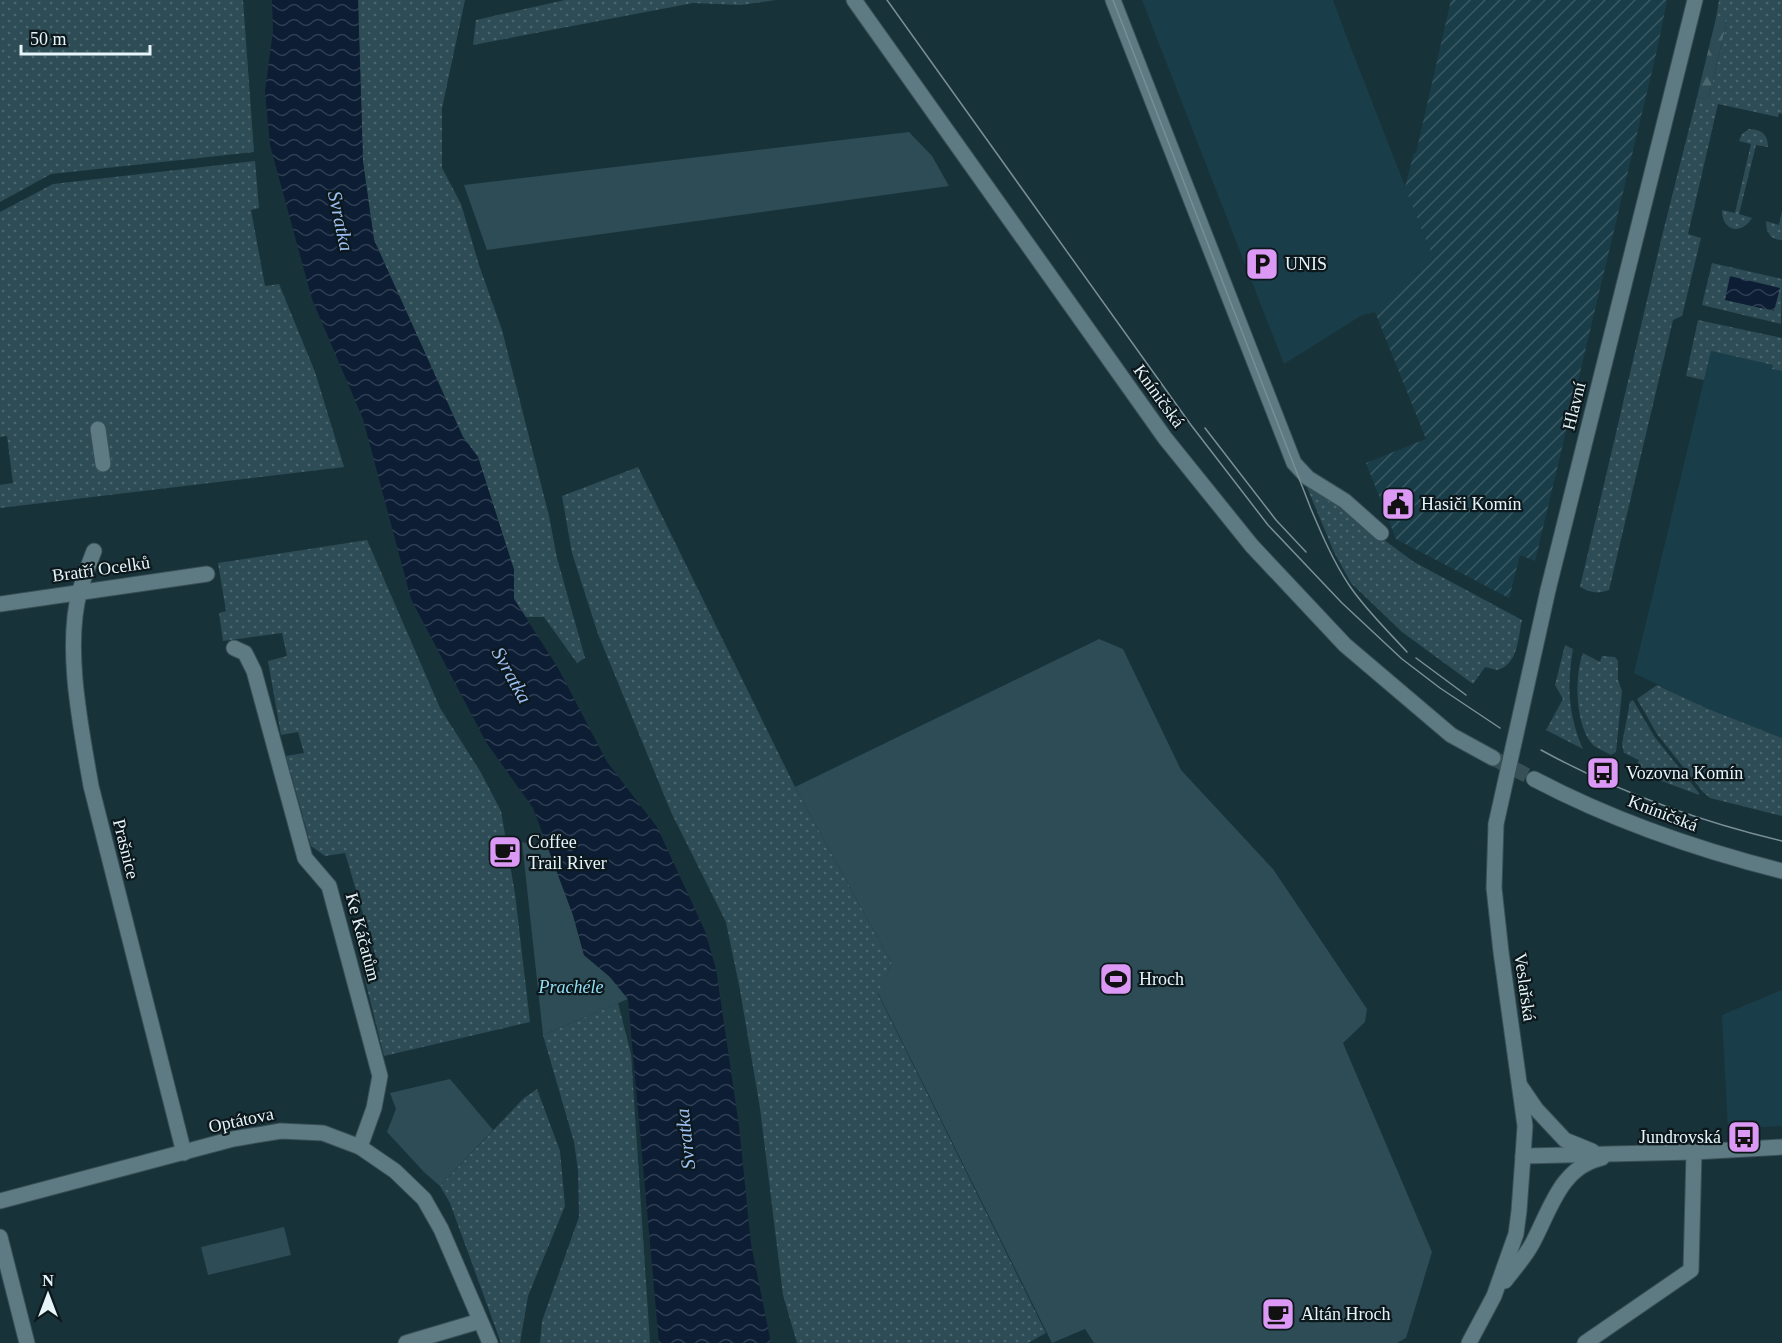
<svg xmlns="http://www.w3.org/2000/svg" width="1782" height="1343" font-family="Georgia,serif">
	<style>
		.built { fill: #1a3e49 }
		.industrial { fill: url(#industrial-furrows) }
		.grass { fill: url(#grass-dots) }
		.forest { fill: url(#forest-firs) }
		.park { fill: #2e4c55 }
		.water { fill: url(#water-waves) }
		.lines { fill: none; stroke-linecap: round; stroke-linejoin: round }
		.secondary-tunnel { stroke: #374f57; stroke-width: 15; stroke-dasharray: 15 8; stroke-linecap: butt }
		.street-casing { stroke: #384f55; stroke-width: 17 }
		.secondary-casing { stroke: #384f55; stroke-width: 17 }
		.street { stroke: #5e7a83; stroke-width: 15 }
		.secondary { stroke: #5e7a83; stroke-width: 15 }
		.tram { stroke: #7a8f95; stroke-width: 1.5 }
		.secondary-bridge-casing { stroke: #384f55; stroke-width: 17; stroke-linecap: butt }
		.secondary-bridge { stroke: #5e7a83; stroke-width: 15 }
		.labels { text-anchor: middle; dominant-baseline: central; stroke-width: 4.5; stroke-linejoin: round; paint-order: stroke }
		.poi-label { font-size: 18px; fill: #e6f5fa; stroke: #0d181c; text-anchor: start }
		.street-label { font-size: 18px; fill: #e6f5fa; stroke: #0d181c }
		.park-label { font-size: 18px; font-style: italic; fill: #93dff6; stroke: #0d181c }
		.water-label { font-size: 20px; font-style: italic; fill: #9dc0f3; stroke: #0d181c }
	</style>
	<defs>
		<pattern id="industrial-furrows" width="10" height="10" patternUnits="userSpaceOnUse" patternTransform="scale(1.5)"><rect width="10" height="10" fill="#1a3e49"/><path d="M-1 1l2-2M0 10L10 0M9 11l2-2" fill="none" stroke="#3b5a64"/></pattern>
		<pattern id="grass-dots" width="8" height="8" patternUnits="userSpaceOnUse" patternTransform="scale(1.5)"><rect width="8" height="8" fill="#2e4c55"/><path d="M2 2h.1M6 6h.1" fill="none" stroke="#4c666e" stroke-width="1.8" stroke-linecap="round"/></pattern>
		<pattern id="forest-firs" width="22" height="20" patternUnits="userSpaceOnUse" patternTransform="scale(1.5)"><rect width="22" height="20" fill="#2e4c55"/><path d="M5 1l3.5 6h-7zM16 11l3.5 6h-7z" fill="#4c666e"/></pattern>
		<pattern id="water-waves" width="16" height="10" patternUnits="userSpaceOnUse" patternTransform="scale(1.5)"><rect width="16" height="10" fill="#0c1d34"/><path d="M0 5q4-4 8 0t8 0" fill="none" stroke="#2f3e52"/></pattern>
	</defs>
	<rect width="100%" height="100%" fill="#18323a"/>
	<g class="built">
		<polygon points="1142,0 1333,0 1349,43 1433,258 1375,312 1362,315 1284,364"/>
		<polygon points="1711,351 1773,365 1772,369 1782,371 1782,738 1706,708 1634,673"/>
		<polygon points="1782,990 1782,1126 1728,1129 1722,1015"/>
	</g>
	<polygon class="industrial" points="1451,0 1667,0 1657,50 1535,561 1520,555 1509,598 1396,539 1366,463 1426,439 1375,312 1433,258 1405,187 1414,153 1416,153"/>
	<g class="grass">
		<polygon points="0,0 243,0 254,152 51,174 0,202"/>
		<polygon points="358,0 465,0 442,108 442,168 461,204 479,265 502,330 549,516 557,558 585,658 577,663 544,617 526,617 514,599 514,570 478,457 463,437 374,240 363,162"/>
		<polygon points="565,0 776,0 741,5 693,3 473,45 476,20"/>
		<path d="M1719,0h63v114l-3,-1 -1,4 -60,-13 -30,130 13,4 -19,78 -9,4 -64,270c-11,4 -18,3 -29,-3l82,-351 35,-139 11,3 18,-74 -1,-6 -9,-2z"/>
		<path d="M1749,129c13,0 19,6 19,18l-12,-2 -17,69 13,4c-11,18 -30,13 -30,-8l13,3 16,-69 -12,-3 3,-7z"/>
		<polygon points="255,161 259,208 251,210 265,286 279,284 315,372 344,467 0,508 0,485 13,483 7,436 0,437 0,212 53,184"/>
		<path d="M1782,211v29c-12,0 -16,-8 -16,-19l13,4z"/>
		<polygon points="1712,263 1782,279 1781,324 1702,305"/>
		<polygon points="1698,320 1782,338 1782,371 1772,369 1773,365 1711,351 1704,380 1686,376"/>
		<polygon points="638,467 795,787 892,964 878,994 1046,1333 1028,1343 797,1343 783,1295 760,1108 740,990 726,922 671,812 598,634 572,553 562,496"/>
		<path d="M1306,485l20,12 88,65 108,58c-4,18 -4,45 -25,50l-12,-3 -12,17 -71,-52 -51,-49 -17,-31z"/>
		<polygon points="367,540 440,708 480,771 501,811 515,894 530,1022 384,1056 364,976 380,971 345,853 325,856 311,846 286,756 304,753 298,732 281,735 268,661 287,656 282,633 223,641 219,613 226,611 218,563"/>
		<path d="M1565,645l8,4c-6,37 -5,65 10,100l-37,-19 17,-31 -8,-14z"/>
		<path d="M1583,653l17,9 2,-6 13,1 3,4v19l4,11 -6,61 -5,3c-5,-3 -12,-6 -17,-9 -19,-18 -20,-70 -11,-93z"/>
		<polygon points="1657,685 1706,708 1782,738 1782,816 1710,798 1703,792 1657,734 1637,699"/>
		<polygon points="1633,700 1654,736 1699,793 1699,795 1635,771 1639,760 1624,753 1622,744 1630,702"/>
		<polygon points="618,1003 631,1054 650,1343 540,1343 542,1321 579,1217 578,1170 574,1142 543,1035"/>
		<polygon points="537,1089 560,1151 565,1206 528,1296 520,1343 501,1343 450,1203 440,1186 524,1098"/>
	</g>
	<polygon class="forest" points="1720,17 1725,20 1726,25 1708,100 1697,97 1716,18"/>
	<g class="park">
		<polygon points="909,132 932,156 949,186 487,250 464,185"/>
		<polygon points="1099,639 1123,649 1181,770 1273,869 1367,1009 1365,1022 1343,1043 1432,1252 1406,1338 1397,1343 1094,1343 1085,1329 1052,1343 878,993 892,964 795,787"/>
		<polygon points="522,842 548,848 573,915 584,955 610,977 628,999 543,1035"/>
		<polygon points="450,1079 493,1130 440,1186 424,1172 387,1132 396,1109 390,1093"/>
		<polygon points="284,1227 291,1255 208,1275 201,1247"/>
	</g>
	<g class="water">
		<polygon points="272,0 358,0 363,162 374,240 463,437 478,457 514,570 514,599 558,668 607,762 657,827 705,931 716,969 739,1126 751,1244 771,1343 659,1343 628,999 610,977 584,955 573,915 533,808 486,742 411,599 363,419 312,299 270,145 265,91 273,31"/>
		<polygon points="1730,276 1780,288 1774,311 1725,300"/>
	</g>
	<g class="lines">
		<polyline class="secondary-tunnel" points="1493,758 1534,779"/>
		<g class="street-casing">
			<g id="street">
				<polyline points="1113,0 1294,463 1308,478 1345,501 1381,533"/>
				<polyline points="98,429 103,464"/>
				<path d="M94,551c-5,13 -10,26 -14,39 -16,57 1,138 11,196l93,367"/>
				<polyline points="0,604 207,574"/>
				<polyline points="234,648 245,653 254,671 305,858 329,886 380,1076 374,1108 360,1147"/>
				<polyline points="0,1201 233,1139 281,1131 323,1133 360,1147 395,1171 424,1199 441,1229 490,1343"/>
				<polyline points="0,1237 27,1343"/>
				<polyline points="406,1343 480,1321"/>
				<polyline points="1585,1343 1691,1270 1694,1152"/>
			</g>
		</g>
		<g class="secondary-casing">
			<g id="secondary">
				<polyline points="854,0 1165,438 1252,546 1345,645 1451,735 1493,758"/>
				<polyline points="1548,590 1695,0"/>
				<path d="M1534,779c76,40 165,71 248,92"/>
				<polyline points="1521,1087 1536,1109 1565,1140 1592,1151"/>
				<polyline points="1523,1156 1694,1152 1782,1147"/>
				<path d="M1505,1281c9,-12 20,-24 27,-37 18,-33 28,-77 70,-86"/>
				<polyline points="1469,1343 1494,1296 1516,1234 1519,1211 1523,1156 1525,1126 1501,952 1494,888 1496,824"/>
			</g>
		</g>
		<use href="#street" class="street"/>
		<use href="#secondary" class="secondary"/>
		<g class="tram">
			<polyline points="887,0 1191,425 1268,525 1342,603 1402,659 1440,688 1500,728"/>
			<path d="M1113,0l198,509c11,26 22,52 38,76 16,24 38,45 58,67"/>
			<polyline points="1205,428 1276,520 1306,552"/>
			<polyline points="1416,658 1466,695"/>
			<path d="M1541,750c75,41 157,71 241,91"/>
		</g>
		<g class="secondary-bridge-casing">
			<polyline id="secondary-bridge" points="1496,824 1548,590"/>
		</g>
		<use href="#secondary-bridge" class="secondary-bridge"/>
	</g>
	<defs>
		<g id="parking-square" transform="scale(1.725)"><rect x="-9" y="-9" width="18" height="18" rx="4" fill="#db99f5" stroke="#0d181c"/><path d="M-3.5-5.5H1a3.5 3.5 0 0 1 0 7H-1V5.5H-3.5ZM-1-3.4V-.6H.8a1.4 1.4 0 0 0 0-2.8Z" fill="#111"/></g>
		<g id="civic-square" transform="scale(1.725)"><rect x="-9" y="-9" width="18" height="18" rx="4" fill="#db99f5" stroke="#0d181c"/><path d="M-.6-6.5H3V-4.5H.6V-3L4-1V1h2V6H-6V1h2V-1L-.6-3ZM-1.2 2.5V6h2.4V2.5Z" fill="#111"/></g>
		<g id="bus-square" transform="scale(1.725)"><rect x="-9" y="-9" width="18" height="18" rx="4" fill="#db99f5" stroke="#0d181c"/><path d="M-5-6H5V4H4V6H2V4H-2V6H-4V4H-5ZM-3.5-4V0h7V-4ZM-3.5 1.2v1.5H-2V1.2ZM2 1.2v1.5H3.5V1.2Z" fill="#111"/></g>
		<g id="cafe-square" transform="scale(1.725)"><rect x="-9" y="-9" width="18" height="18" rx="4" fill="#db99f5" stroke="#0d181c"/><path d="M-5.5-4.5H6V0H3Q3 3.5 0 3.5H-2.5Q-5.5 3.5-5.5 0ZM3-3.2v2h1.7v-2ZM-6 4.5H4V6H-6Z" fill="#111"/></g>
		<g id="stadium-square" transform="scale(1.725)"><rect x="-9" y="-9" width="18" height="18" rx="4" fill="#db99f5" stroke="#0d181c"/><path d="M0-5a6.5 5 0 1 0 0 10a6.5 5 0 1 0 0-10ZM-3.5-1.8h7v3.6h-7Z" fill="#111"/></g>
	</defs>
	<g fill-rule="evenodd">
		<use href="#parking-square" x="1262" y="264"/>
		<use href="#civic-square" x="1398" y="504"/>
		<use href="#bus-square" x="1603" y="773"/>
		<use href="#cafe-square" x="505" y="852"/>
		<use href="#stadium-square" x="1116" y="979"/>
		<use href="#bus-square" x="1744" y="1137"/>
		<use href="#cafe-square" x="1278" y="1314"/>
	</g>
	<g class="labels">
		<g class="poi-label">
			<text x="1285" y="264">UNIS</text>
			<text x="1421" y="504">Hasiči Komín</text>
			<text x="1626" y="773">Vozovna Komín</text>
			<text x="528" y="842">Coffee<tspan x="528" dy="21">Trail River</tspan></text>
			<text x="1139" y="979">Hroch</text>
			<text x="1721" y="1137" text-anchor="end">Jundrovská</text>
			<text x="1301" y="1314">Altán Hroch</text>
		</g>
		<g class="street-label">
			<text transform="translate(1159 396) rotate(54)">Kníničská</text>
			<text transform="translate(1574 406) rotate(-76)">Hlavní</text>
			<text transform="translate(101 569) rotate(-8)">Bratří Ocelků</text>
			<text transform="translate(1663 813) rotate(21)">Kníničská</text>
			<text transform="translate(126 849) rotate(76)">Prašnice</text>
			<text transform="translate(363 937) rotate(75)">Ke Káčatům</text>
			<text transform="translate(1525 987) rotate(82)">Veslařská</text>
			<text transform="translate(241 1120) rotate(-12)">Optátova</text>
		</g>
		<g class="park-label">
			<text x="571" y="987">Prachéle</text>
		</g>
		<g class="water-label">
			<text transform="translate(341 221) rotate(78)">Svratka</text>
			<text transform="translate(512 675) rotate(61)">Svratka</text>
			<text transform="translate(685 1139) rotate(-96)">Svratka</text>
		</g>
	</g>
	<g transform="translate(48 1295)" stroke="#0d181c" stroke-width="4.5" paint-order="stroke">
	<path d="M0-4.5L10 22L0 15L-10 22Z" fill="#e6f5fa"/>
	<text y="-9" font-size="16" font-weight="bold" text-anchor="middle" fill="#e6f5fa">N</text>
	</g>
	<path d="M21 45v9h129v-9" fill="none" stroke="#e6f5fa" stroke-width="3"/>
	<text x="30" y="45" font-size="18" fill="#e6f5fa" stroke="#0d181c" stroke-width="4.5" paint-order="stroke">50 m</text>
</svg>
